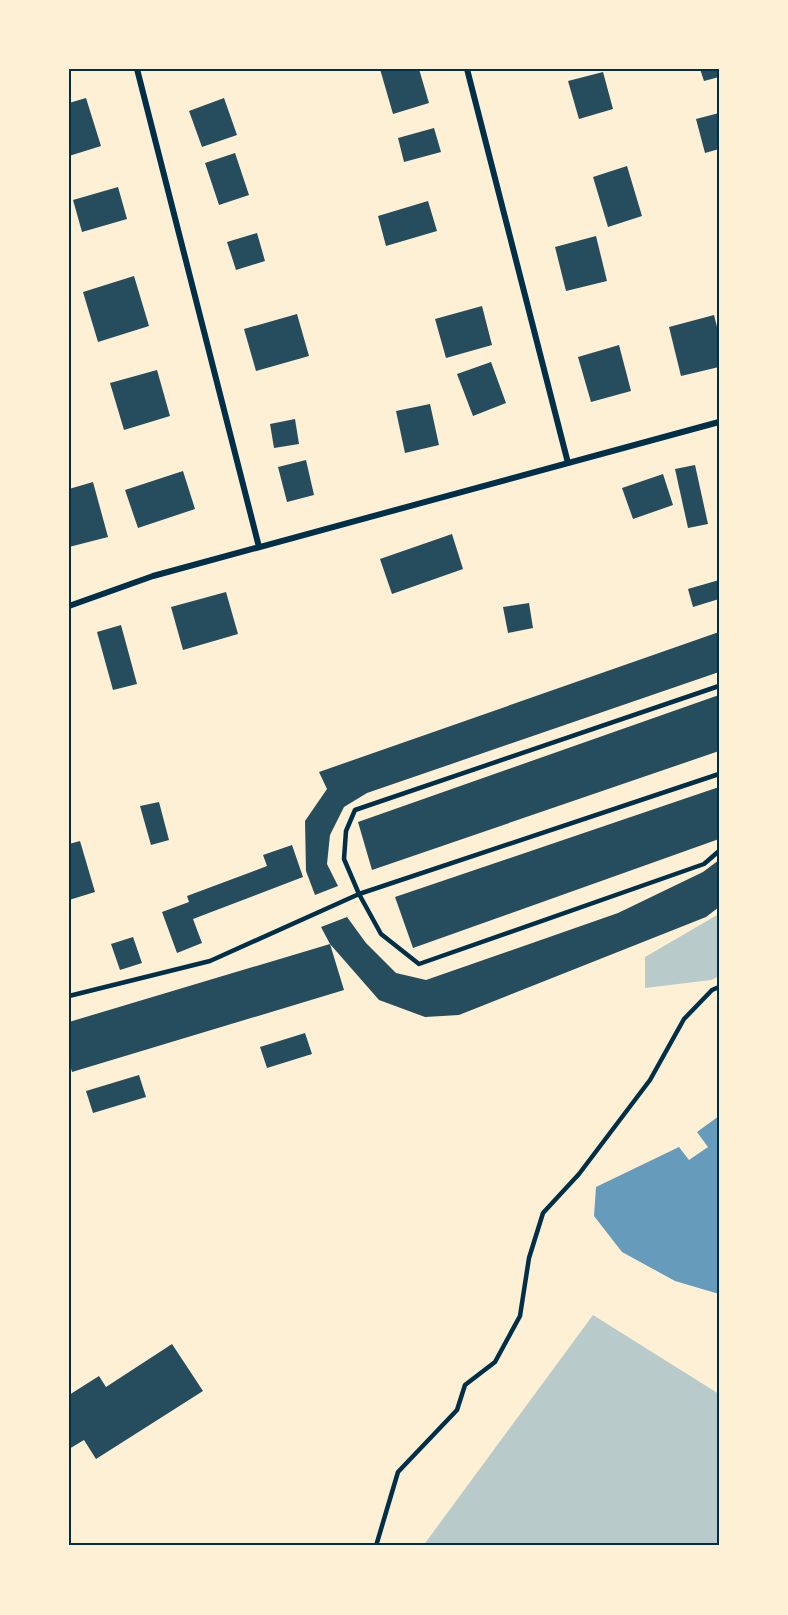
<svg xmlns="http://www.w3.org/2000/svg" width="788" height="1615" font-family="Merriweather,serif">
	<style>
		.green { fill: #b9caca }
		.water { fill: #669bbc }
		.building { fill: #264d5e }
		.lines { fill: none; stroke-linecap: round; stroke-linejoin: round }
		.service { stroke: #003049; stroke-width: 4.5 }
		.minor { stroke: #003049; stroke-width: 6 }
		.neatline { fill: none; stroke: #003049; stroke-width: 2 }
	</style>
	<rect width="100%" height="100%" fill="#fdf0d5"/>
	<g class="green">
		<polygon points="719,914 719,976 711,980 645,988 645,957"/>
		<polygon points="593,1315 719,1394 719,1546 423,1546"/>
	</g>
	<polygon class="water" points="719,1116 719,1294 675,1281 622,1252 594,1216 596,1187 679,1147 689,1160 708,1147 697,1132"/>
	<g class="building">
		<polygon points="380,69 419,69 429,103 393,114"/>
		<polygon points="700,69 719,69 719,77 704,81"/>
		<polygon points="603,72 613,109 579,119 568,81"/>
		<polygon points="86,98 101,146 69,156 69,103"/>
		<polygon points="224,98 237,135 202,147 189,111"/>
		<polygon points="719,113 719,149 705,153 696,119"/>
		<polygon points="434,128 441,152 404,162 398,138"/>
		<polygon points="235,153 249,195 219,205 205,163"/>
		<polygon points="627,166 642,216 608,227 593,177"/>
		<polygon points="118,187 127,219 82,232 73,200"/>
		<polygon points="428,201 437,231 386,246 378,216"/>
		<polygon points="257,233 265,261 236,270 227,242"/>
		<polygon points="596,236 607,281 566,291 555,247"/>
		<polygon points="134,276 149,326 98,342 83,292"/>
		<polygon points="482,306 492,345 446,358 435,319"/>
		<polygon points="297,314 309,356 256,371 244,329"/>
		<polygon points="714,315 719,335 719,367 681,376 669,327"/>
		<polygon points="619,345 631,391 591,402 578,357"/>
		<polygon points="491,362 506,403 473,416 457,374"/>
		<polygon points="157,370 170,416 124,430 110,383"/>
		<polygon points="430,404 439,445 405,453 396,411"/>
		<polygon points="295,419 299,444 274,448 270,424"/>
		<polygon points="306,460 314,495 287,502 278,467"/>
		<polygon points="695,465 708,524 688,528 675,469"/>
		<polygon points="183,471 195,509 138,528 125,490"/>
		<polygon points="663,474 673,505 633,519 622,488"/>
		<polygon points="93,482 108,537 69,547 69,489"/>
		<polygon points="452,534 463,569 392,594 380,559"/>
		<polygon points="719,580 719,599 693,607 688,589"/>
		<polygon points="226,592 238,634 183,650 171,607"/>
		<polygon points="529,603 533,628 508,633 503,607"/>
		<polygon points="121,625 137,684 113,690 97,632"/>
		<polygon points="719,632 719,672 367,793 344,807 330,835 327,864 338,886 315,895 306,871 305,821 327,789 319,772"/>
		<polygon points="719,695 719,751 372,870 358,822"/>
		<polygon points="719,787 719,839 413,948 395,897"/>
		<polygon points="159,802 169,840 151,845 140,806"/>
		<polygon points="80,841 95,892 69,900 69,844"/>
		<polygon points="292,845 303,877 193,919 202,943 177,953 162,912 189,902 187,896 267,866 263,855"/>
		<polygon points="719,860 719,907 706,917 459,1015 425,1017 379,1000 330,944 344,990 72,1072 69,1062 69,1022 330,944 321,927 347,917 366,943 396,973 426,980 618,913 703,872"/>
		<polygon points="133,937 142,963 120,970 111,944"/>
		<polygon points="305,1033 312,1054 267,1068 260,1047"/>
		<polygon points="139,1075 146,1097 93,1113 86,1091"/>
		<polygon points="172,1344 203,1391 96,1459 84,1440 69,1449 69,1395 99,1376 106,1387"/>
	</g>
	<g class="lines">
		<g class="service">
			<polyline points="719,686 355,810 346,831 344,859 359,894 381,934 419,964 704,864 719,851"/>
			<polyline points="69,996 210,961 359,894 719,774"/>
			<polyline points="376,1546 398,1472 457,1410 465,1385 495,1362 520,1316 529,1258 543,1213 579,1174 650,1080 684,1019 712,990 719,987"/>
		</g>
		<g class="minor">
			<polyline points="137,69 259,547"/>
			<polyline points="467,69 568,463"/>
			<polyline points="69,606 153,576 719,422"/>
		</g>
	</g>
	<rect width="788" height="1615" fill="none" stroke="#fdf0d5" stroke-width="141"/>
	<rect x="70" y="70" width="648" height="1474" class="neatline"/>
</svg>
